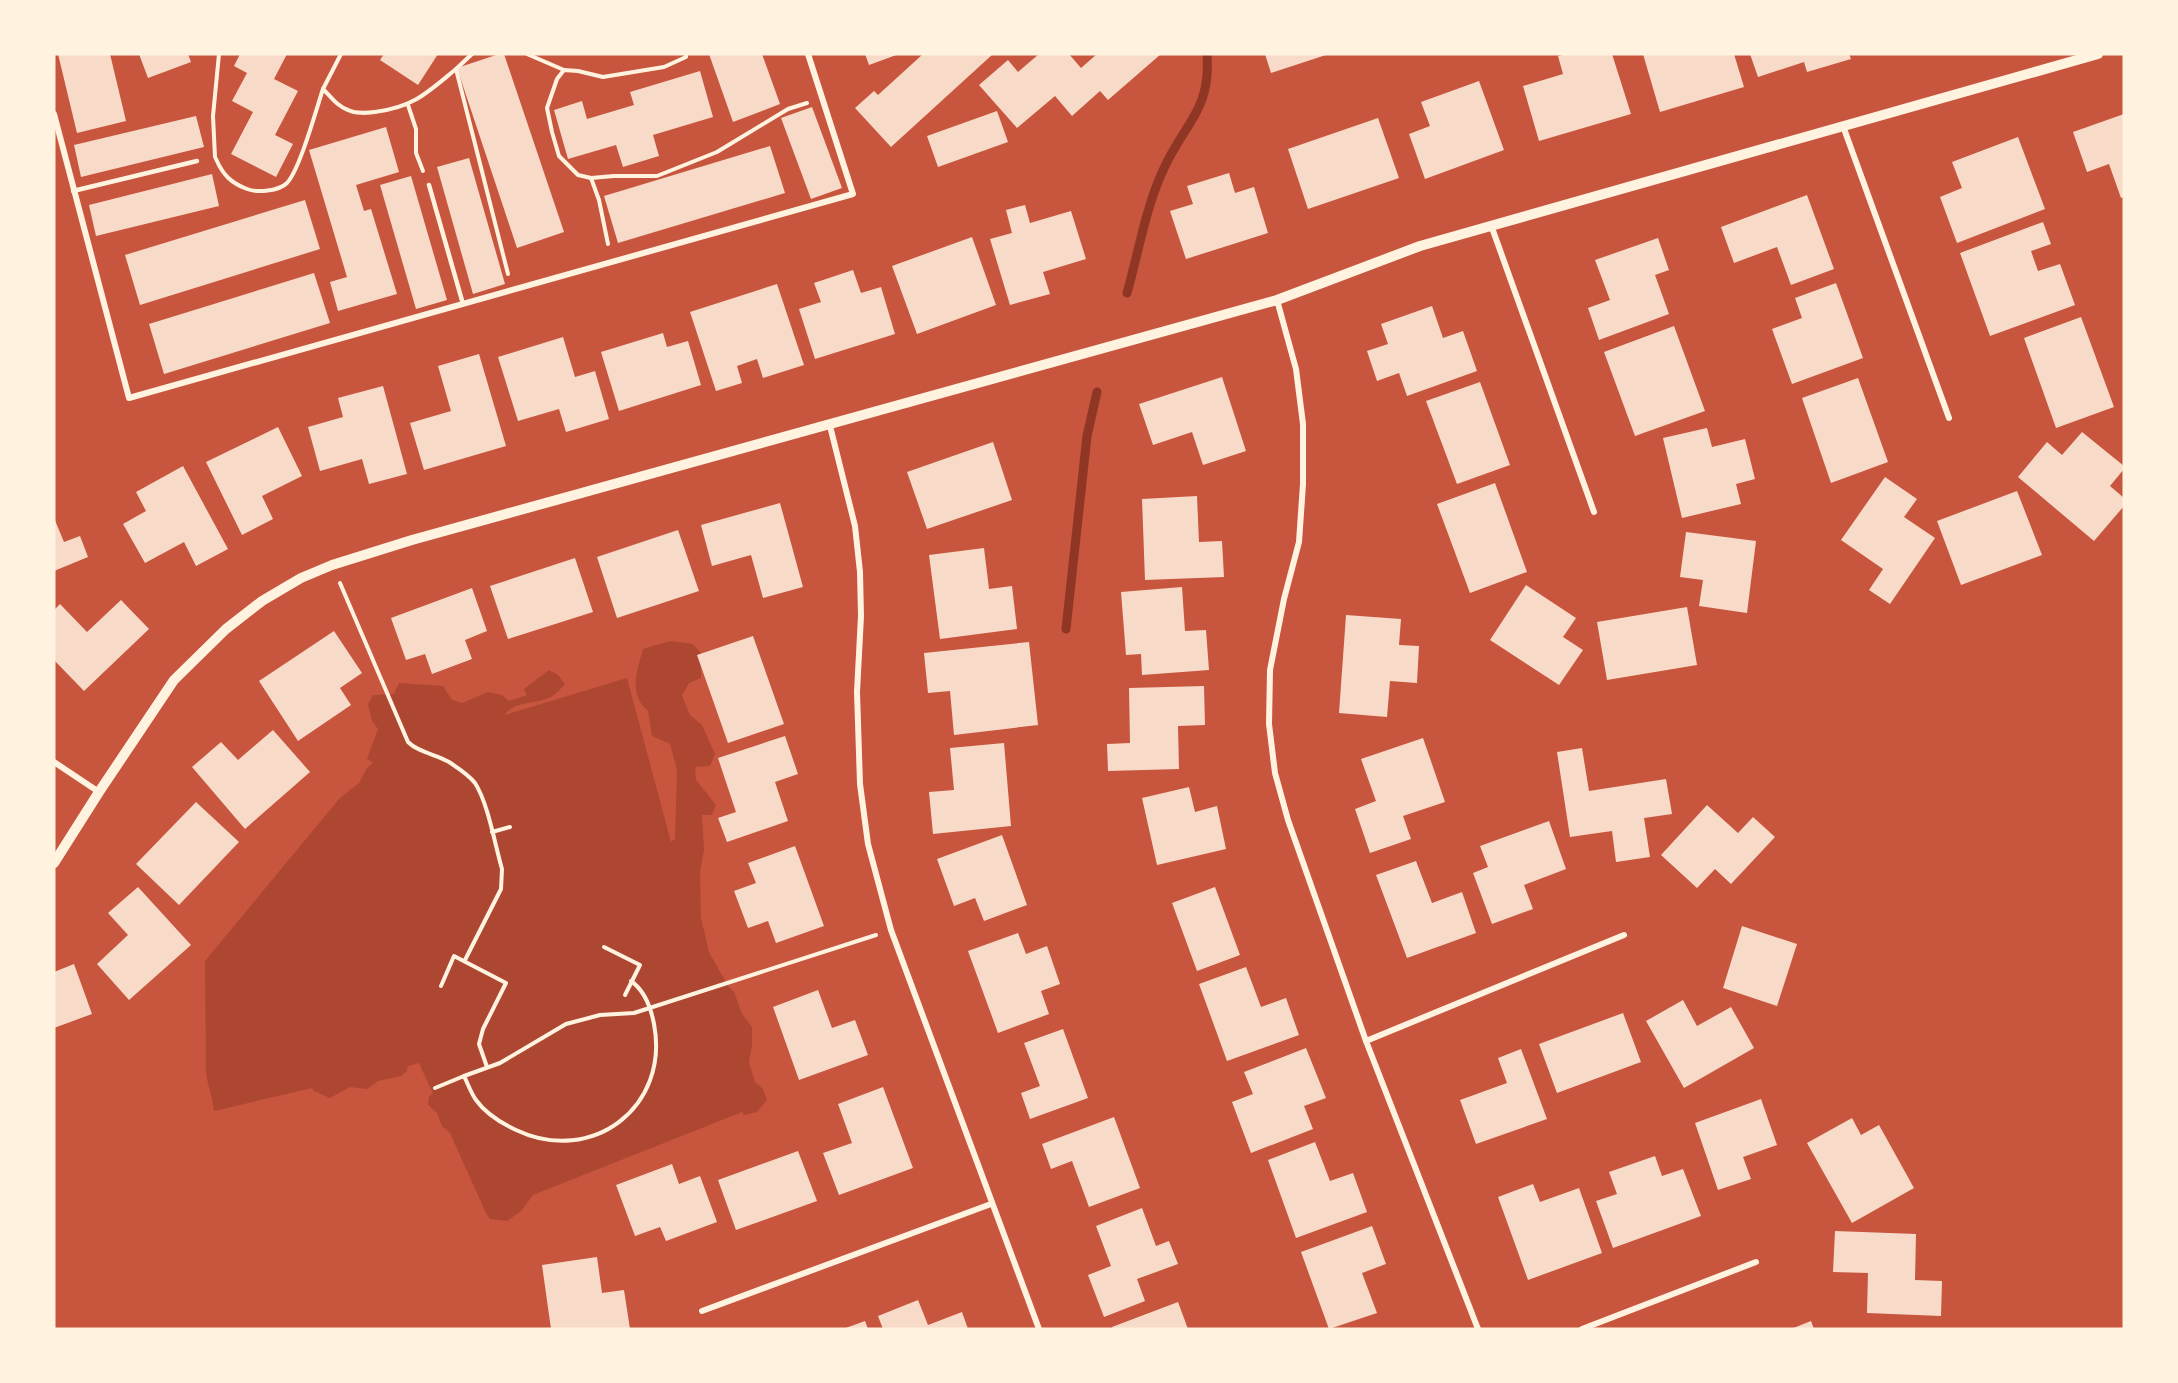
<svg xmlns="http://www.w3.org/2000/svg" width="2178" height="1383" font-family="'Open Sans',sans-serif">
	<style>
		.green { fill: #ae4732 }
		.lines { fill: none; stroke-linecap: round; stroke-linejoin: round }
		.stream { stroke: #8f3625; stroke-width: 9 }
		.building { fill: #f7dbc8 }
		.path { stroke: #fff3e0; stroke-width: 4 }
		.service { stroke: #fff3e0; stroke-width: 4.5 }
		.minor { stroke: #fff3e0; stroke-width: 6 }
		.tertiary { stroke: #fff3e0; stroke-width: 10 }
	</style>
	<rect width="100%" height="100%" fill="#c8553d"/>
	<path class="green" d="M670,641l23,3 8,9v25l-12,5 -7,13 8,19 12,10 13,29 -5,12 -15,1 1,13 20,25 -4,10h-10l2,35 -4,22 1,46 8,34 19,34 6,6 8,22 10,13v18l-3,17 6,20 8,7 4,11 -10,12 -13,3 -2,-3 -209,83 -12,16 -14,10 -17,-2 -4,-6 -36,-80 -8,-7 -5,-13 -9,-8 1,-9 4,-2 -14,-31 -11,3 -1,5 -6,5 -23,5 -11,8 -17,-2 -20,11 -16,-7 -2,-3 -98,23c-1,-14 -6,-24 -8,-38l-1,-112 135,-163 19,-15 8,-15 6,-5 -6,-4 11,-30 -6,-8 -4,-17 5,-9 21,-1 5,-11 44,3 9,14 10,3 26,-11 14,3 7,6 18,-6 -3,-6 25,-19 9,5 7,9c-5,6 -12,13 -19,15 -14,5 -34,3 -41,16l122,-37 44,164 4,-3 2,-69 -7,-26 -18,-8 -4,-25c-20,-17 -11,-40 -5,-62z"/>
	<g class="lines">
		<g class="stream">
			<path d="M1127,293c12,-42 19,-89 39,-129 21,-43 45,-56 41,-110"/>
			<polyline points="1066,629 1087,436 1097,392"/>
		</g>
	</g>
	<g class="building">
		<polygon points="58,54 110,54 126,121 77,133"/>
		<polygon points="139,54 188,54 191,62 148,78"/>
		<polygon points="240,54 287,54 274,79 298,91 275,135 293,144 276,177 231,154 253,112 232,101 247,73 234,66"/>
		<polygon points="384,54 438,54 418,85 380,60"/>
		<polygon points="499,54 504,54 564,232 517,248 457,68"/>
		<polygon points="709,54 762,54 780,104 733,122"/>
		<polygon points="865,54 899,54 869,65"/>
		<polygon points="923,54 993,54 891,147 855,108 874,91 878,95"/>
		<polygon points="1039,54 1069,54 1081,68 1097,54 1161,54 1108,100 1100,91 1072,116 1055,96 1017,128 979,85 1008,60 1018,72"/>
		<polygon points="1265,54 1329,54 1271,73"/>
		<polygon points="1566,54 1612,54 1631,114 1539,141 1523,86 1563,74 1558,56"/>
		<polygon points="1643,54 1734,54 1744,87 1660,112"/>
		<polygon points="1750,54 1849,54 1851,59 1807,72 1804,62 1758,77"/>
		<polygon points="700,71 713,117 653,135 659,156 623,167 616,145 568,159 554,110 582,101 587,119 634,105 630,92"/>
		<polygon points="1479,81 1504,150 1425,179 1409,134 1430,126 1421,102"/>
		<polygon points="812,107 842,188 811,199 781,118"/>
		<polygon points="997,111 1008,142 938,167 927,136"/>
		<polygon points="2124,114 2124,197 2121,198 2109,164 2087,172 2073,132"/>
		<polygon points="196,116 204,147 81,177 74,145"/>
		<polygon points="1378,118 1399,178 1308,209 1288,149"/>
		<polygon points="386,127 399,172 356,185 364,211 371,209 397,294 338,311 330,282 347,277 309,150"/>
		<polygon points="2018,137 2045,209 1957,243 1940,197 1962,188 1952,162"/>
		<polygon points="770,146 785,193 618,243 604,196"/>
		<polygon points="469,158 505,284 473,294 437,167"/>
		<polygon points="1229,173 1235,193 1254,187 1268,233 1186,259 1170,211 1193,204 1187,186"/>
		<polygon points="212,174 219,206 96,236 89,205"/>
		<polygon points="411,176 447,300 416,309 380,185"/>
		<polygon points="1807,195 1834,269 1791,285 1777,247 1734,263 1721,227"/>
		<polygon points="305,200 320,249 140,305 125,255"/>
		<polygon points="1025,205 1030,223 1071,211 1086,259 1043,272 1050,294 1010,305 990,239 1012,233 1006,210"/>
		<polygon points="2043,222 2051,244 2031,251 2038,271 2060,264 2075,305 1990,336 1960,253"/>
		<polygon points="972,237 996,305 917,334 892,266"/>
		<polygon points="1658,238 1669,270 1655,275 1669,314 1599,340 1588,308 1610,300 1595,260"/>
		<polygon points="853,270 861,293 881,287 895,334 815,359 799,309 821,302 814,283"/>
		<polygon points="314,273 330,323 164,374 149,324"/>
		<polygon points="1836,283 1863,358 1792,384 1772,329 1802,318 1795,298"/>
		<polygon points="777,284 804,365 763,378 757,359 737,366 742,383 716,391 690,312"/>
		<polygon points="1432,306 1443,338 1463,331 1477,371 1407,396 1399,373 1377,381 1367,351 1388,344 1381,324"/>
		<polygon points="2081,317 2114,407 2056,428 2024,338"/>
		<polygon points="1674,326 1705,411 1635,436 1604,352"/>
		<polygon points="663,333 667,347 688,341 701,385 619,411 601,352"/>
		<polygon points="563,337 575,377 595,371 609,419 566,432 559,409 518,421 498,357"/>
		<polygon points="479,354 506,446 424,470 410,423 451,411 438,366"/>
		<polygon points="1222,377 1246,451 1203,465 1192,432 1153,445 1139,404"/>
		<polygon points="1858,378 1888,462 1831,483 1802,398"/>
		<polygon points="1480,382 1510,465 1457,484 1426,401"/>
		<polygon points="383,386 407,474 369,484 362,459 320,471 308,427 343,417 338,398"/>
		<polygon points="278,427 302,476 262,496 273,519 242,535 206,462"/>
		<polygon points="1707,428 1712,447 1745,439 1755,479 1736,484 1741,504 1682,518 1663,438"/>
		<polygon points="2082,432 2124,466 2124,469 2110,486 2124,498 2124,506 2094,541 2018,477 2047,442 2062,455"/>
		<polygon points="993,442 1012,500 927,529 907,472"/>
		<polygon points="183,466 228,549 196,566 184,542 145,563 123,524 146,511 136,492"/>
		<polygon points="1885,477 1917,499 1904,517 1935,538 1890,604 1869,590 1883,569 1841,540"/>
		<polygon points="1495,483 1527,572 1470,593 1437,504"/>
		<polygon points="2017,491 2042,555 1961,585 1937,521"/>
		<polygon points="1197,496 1199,542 1222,541 1224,577 1145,580 1142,499"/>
		<polygon points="780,503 803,587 763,598 751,555 712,566 701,525"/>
		<polygon points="54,518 64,542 80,536 88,557 54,571"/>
		<polygon points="678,530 699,591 617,618 597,557"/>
		<polygon points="1686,532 1756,541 1747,613 1699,606 1703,580 1680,577"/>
		<polygon points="984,548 989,589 1012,586 1017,629 940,639 929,555"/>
		<polygon points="575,558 593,612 508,639 490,586"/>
		<polygon points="1526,585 1576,618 1563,637 1583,650 1559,685 1490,640"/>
		<polygon points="1182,587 1185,631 1206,630 1209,670 1142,675 1141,654 1126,655 1121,592"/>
		<polygon points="472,588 487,631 465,640 472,659 432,674 425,654 406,660 391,618"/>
		<polygon points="121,600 149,629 84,691 54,660 54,610 60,604 87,632"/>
		<polygon points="1687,607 1697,665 1607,680 1597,622"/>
		<polygon points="1346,615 1401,619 1399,645 1419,646 1417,683 1390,681 1387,717 1339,713"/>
		<polygon points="334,631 362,673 340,688 351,705 298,741 259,681"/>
		<polygon points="753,636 784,724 728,743 697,655"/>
		<polygon points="1029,642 1038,725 954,735 950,691 928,693 924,653"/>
		<polygon points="1204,686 1205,725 1178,726 1179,769 1108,771 1107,744 1130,743 1129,688"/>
		<polygon points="273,730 310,772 245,829 192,767 221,742 238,760"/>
		<polygon points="785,736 798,774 775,782 788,821 727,842 718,818 736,812 718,758"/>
		<polygon points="1423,738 1445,802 1403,816 1411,839 1370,853 1355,809 1376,801 1361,759"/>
		<polygon points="1004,743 1011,826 933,834 929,792 954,790 950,748"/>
		<polygon points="1582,748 1589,791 1666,779 1672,814 1644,818 1650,857 1616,862 1612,831 1570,837 1557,752"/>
		<polygon points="1189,787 1195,812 1217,806 1226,849 1157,865 1142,798"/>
		<polygon points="196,802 239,842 179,905 136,864"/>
		<polygon points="1707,805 1738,833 1753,817 1775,837 1731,884 1715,869 1697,888 1661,855"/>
		<polygon points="1549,821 1566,869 1524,885 1533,909 1492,924 1473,873 1488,867 1480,846"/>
		<polygon points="1002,835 1027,905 984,921 975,898 954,906 937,859"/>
		<polygon points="795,846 824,926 776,943 768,921 748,928 734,891 756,883 748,863"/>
		<polygon points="1416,861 1432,903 1462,892 1476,933 1407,958 1376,875"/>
		<polygon points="138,887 191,945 129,1000 97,964 128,935 108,913"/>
		<polygon points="1215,887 1240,955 1197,971 1172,903"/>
		<polygon points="1742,926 1797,944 1777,1006 1723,988"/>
		<polygon points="1018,933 1026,954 1047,946 1060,984 1041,991 1049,1014 998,1033 968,951"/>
		<polygon points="74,964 92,1014 54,1028 54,972"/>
		<polygon points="1246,967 1261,1007 1286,998 1299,1035 1227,1061 1199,984"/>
		<polygon points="818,990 832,1028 855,1020 868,1055 799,1080 773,1007"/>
		<polygon points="1683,1000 1697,1026 1731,1007 1754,1048 1684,1088 1646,1021"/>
		<polygon points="1623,1013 1641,1062 1557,1093 1539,1044"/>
		<polygon points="1063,1029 1088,1098 1030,1119 1021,1093 1040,1086 1024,1043"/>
		<polygon points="1306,1048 1326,1098 1304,1106 1313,1129 1251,1153 1232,1102 1253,1094 1244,1072"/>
		<polygon points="1521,1049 1547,1119 1476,1144 1460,1100 1507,1083 1498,1058"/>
		<polygon points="883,1087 913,1168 839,1195 823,1153 852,1143 838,1104"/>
		<polygon points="1761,1099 1777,1145 1743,1157 1751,1179 1718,1190 1695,1123"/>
		<polygon points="1114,1117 1140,1188 1089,1207 1072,1161 1051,1169 1042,1144"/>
		<polygon points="1852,1118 1861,1135 1879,1125 1914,1188 1852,1223 1807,1143"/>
		<polygon points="1315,1142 1330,1181 1353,1173 1367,1212 1296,1238 1268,1160"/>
		<polygon points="798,1151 817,1201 736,1230 718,1180"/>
		<polygon points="1655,1156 1662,1176 1683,1169 1701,1216 1613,1248 1596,1201 1617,1194 1609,1172"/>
		<polygon points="672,1164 679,1184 700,1176 717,1222 666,1241 660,1227 635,1236 616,1185"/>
		<polygon points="1533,1184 1540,1202 1579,1188 1602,1253 1528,1280 1498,1197"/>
		<polygon points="1142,1208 1156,1246 1169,1241 1178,1264 1137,1279 1145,1301 1104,1317 1088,1275 1111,1266 1096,1226"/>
		<polygon points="1372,1226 1386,1264 1362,1273 1377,1313 1329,1329 1301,1252"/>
		<polygon points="1835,1231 1916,1234 1915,1280 1942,1281 1941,1316 1867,1313 1868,1273 1833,1272"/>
		<polygon points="597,1257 602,1293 624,1290 630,1329 551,1329 542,1265"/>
		<polygon points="918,1300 928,1325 962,1312 968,1329 883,1329 878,1316"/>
		<polygon points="1178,1302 1188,1329 1113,1329 1112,1327"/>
		<polygon points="865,1321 868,1329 843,1329"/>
		<polygon points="1811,1321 1814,1329 1791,1329"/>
	</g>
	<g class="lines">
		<g class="path">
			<path d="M341,54l-18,35c8,8 14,17 25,21 8,4 18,3 27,2 39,-5 53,-20 81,-43"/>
			<polyline points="472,54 456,69 508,274"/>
			<polyline points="527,54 564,70"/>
			<polyline points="686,54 686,57 664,67 603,77 578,71 564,70 557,79 547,108 552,132 559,156 578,175 591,178 614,176 657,176 717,152 788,109 807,103"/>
			<polyline points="408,105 416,129 416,153 423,171"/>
			<polyline points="215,157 213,116 219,54"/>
			<path d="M216,159c7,16 15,24 31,30 10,4 32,2 40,-6 13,-14 29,-73 36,-94"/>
			<polyline points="591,178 599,200 608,244"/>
			<path d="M340,583l68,159c11,11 28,12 41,20 9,6 20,13 26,21 13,20 20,62 27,86l-1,20 -36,71"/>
			<polyline points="492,832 510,827"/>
			<polyline points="604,947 640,965 625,995"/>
			<polyline points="441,986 454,956 506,983 483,1029 479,1044 487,1067"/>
			<polyline points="464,1076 500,1063 566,1024 600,1015 634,1013 876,935"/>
			<path d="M435,1088l29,-12c4,8 7,17 12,24 10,14 25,23 40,30 76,36 154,-23 138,-106 -3,-16 -9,-33 -23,-43"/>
		</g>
		<g class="service">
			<polyline points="429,185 463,304"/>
			<polyline points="73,191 197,161"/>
		</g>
		<g class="minor">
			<polyline points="54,114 129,398 853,194 808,54"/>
			<polyline points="1843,126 1949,418"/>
			<polyline points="1491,225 1594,512"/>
			<polyline points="1277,300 1296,369 1303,424 1303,484 1299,542 1284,599 1270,670 1269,724 1275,773 1288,820 1366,1041 1478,1329"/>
			<polyline points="830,426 855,526 860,572 861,616 857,692 860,784 868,844 891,930 1039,1329"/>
			<polyline points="54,762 99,792"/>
			<polyline points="1366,1041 1624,935"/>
			<polyline points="702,1311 991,1204"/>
			<polyline points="1582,1329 1756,1262"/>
		</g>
		<polyline class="tertiary" points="54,863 99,792 174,680 226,629 262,601 301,578 332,565 412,540 1277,300 1420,246 2098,54"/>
	</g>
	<rect width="2178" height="1383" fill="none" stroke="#fff3e0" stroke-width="111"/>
</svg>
